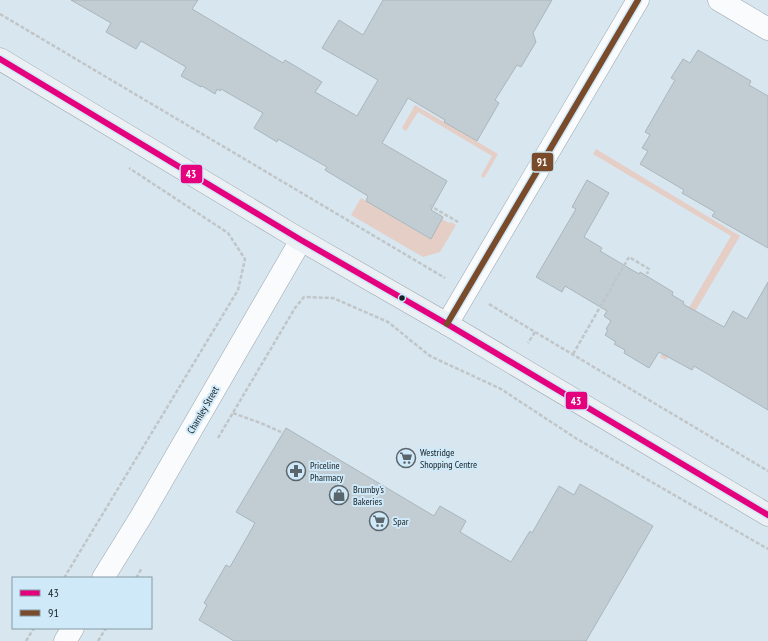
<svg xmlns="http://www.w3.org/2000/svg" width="768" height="641" font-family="'PT Sans Narrow',sans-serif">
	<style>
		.green { fill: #e5cec6 }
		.building { fill: #c1ccd3; stroke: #aab6bc }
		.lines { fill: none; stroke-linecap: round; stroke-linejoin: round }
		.street-casing { stroke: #9aa5ac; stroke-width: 23 }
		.secondary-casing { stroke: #9aa5ac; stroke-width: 23 }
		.path { stroke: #c0c6c8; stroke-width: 2.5; stroke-dasharray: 4 2; stroke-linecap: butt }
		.street { stroke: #f9fbfd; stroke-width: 22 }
		.secondary { stroke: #eaf0f3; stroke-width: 22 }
		.bus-1-casing { stroke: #cfe9f8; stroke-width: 9 }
		.bus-2-casing { stroke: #cfe9f8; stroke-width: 9 }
		.bus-1 { stroke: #e5007d; stroke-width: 6 }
		.bus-2 { stroke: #7a4b2a; stroke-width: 6 }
		.bus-dot { fill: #162025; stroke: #cfe9f8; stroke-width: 1.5 }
		.labels { text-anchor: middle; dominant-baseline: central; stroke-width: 4; stroke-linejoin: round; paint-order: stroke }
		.street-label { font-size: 10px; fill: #162025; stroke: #cfe9f8 }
		.poi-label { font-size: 10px; fill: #162025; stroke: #cfe9f8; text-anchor: start }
		.line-badge { stroke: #cfe9f8; stroke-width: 1.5 }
		.badge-label { font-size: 11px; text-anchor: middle; font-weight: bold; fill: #fff }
	</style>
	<rect width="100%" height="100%" fill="#d8e6ef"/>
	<g class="green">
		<polygon points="415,105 498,154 484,178 481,176 492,156 418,112 406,131 402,128"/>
		<polygon points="596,149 740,236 666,360 660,357 731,236 593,154"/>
		<polygon points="361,198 430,239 442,219 449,223 451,222 456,225 440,252 423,257 351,215"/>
	</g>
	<g class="building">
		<polygon points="71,0 198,0 192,9 283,63 285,60 322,82 315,92 357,116 378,80 322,48 339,20 363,35 383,0 552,0 533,33 536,42 521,67 517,65 495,100 499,103 477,141 444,122 445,120 408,98 382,143 447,181 431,210 443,217 431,239 366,201 368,196 325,170 327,167 278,139 277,142 254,128 263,113 221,89 220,91 217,89 215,94 202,86 201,87 181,76 186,67 141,41 136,49 106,32 111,23"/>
		<polygon points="698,50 751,81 749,85 768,96 768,248 712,216 715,212 682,193 684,190 640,164 648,151 642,148 650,135 645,132 675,80 671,78 683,59 690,63"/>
		<polygon points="587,180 609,193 584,237 602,248 600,251 639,274 640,272 673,292 672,295 684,302 683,304 724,327 733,311 747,319 768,282 768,410 694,366 692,370 659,352 649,368 624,353 625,350 614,344 616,342 605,335 608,330 606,329 611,321 604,316 607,311 565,286 562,292 536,277 576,209 572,207"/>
		<polygon points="286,428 434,516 440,506 466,521 460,532 511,562 530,531 532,533 559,486 574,495 580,484 653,526 586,641 234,641 199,620 207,605 204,603 226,565 230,567 255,523 236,512"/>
	</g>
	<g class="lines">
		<g class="street-casing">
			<g id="street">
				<polyline points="719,0 768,29"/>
				<polyline points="447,324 638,0"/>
				<polyline points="103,578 142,515 301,240"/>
				<polyline points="65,641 73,628"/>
			</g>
		</g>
		<g class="secondary-casing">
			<polyline id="secondary" points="0,59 301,240 447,324 768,515"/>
		</g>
		<g class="path">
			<polyline points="0,14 445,278"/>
			<polyline points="429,205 458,222"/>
			<polyline points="489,304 535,332 528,343"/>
			<polyline points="535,332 768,471"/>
			<polyline points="573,354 629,257 649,269 647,274"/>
			<polyline points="233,413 263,424 283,433"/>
			<polyline points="218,438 295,308 304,297 333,298 388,322 430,356 501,389 577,439 768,549"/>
			<polyline points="64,578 238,290 245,259 228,233 129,168"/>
			<polyline points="136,578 142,568"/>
			<polyline points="26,641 34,628"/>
			<polyline points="98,641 106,628"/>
		</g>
		<use href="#street" class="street"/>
		<use href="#secondary" class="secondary"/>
		<g class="bus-1-casing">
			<polyline id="bus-1" points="0,59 301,240 447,324 768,515"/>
		</g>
		<g class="bus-2-casing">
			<polyline id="bus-2" points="447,324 638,0"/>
		</g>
		<use href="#bus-1" class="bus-1"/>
		<use href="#bus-2" class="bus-2"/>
	</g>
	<defs>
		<g id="supermarket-ring" transform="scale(1)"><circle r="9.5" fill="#cfe9f8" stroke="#5a656c" stroke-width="1.5"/><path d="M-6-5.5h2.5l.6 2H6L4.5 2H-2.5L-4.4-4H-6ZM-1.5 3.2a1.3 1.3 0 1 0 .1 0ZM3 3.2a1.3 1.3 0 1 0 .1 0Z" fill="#5a656c"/></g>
		<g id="pharmacy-ring" transform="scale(1)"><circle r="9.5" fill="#cfe9f8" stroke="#5a656c" stroke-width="1.5"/><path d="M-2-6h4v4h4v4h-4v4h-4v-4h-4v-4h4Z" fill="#5a656c"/></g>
		<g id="shop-ring" transform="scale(1)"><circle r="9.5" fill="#cfe9f8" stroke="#5a656c" stroke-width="1.5"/><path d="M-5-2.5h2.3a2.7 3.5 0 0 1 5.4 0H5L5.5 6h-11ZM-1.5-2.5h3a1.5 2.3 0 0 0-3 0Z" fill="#5a656c"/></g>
	</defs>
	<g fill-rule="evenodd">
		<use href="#supermarket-ring" x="406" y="458"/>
		<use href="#pharmacy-ring" x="296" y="471"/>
		<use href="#shop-ring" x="339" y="495"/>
		<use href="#supermarket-ring" x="379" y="521"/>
	</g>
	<circle class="bus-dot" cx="402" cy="298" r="3.5"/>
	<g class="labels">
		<g class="street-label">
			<text transform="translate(203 410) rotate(-60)">Charnley Street</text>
		</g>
		<g class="poi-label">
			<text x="420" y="452">Westridge<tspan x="420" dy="12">Shopping Centre</tspan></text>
			<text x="310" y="465">Priceline<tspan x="310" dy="12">Pharmacy</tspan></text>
			<text x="353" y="489">Brumby's<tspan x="353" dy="12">Bakeries</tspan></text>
			<text x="393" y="521">Spar</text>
		</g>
	</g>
	<g class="line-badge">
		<rect x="531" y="152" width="23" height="20" rx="4" fill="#7a4b2a"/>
		<rect x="180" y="164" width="23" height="20" rx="4" fill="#e5007d"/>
		<rect x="565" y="391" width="23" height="19" rx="4" fill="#e5007d"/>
	</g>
	<g class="badge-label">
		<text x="542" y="166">91</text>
		<text x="191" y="178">43</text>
		<text x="576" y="405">43</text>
	</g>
	<rect x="12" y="577" width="140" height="52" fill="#cfe9f8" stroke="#8599a4"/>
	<rect x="20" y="590" width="20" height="6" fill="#e5007d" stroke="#8599a4"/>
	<text x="48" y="597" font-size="12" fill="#162025">43</text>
	<rect x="20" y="610" width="20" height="6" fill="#7a4b2a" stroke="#8599a4"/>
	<text x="48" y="617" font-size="12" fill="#162025">91</text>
</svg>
